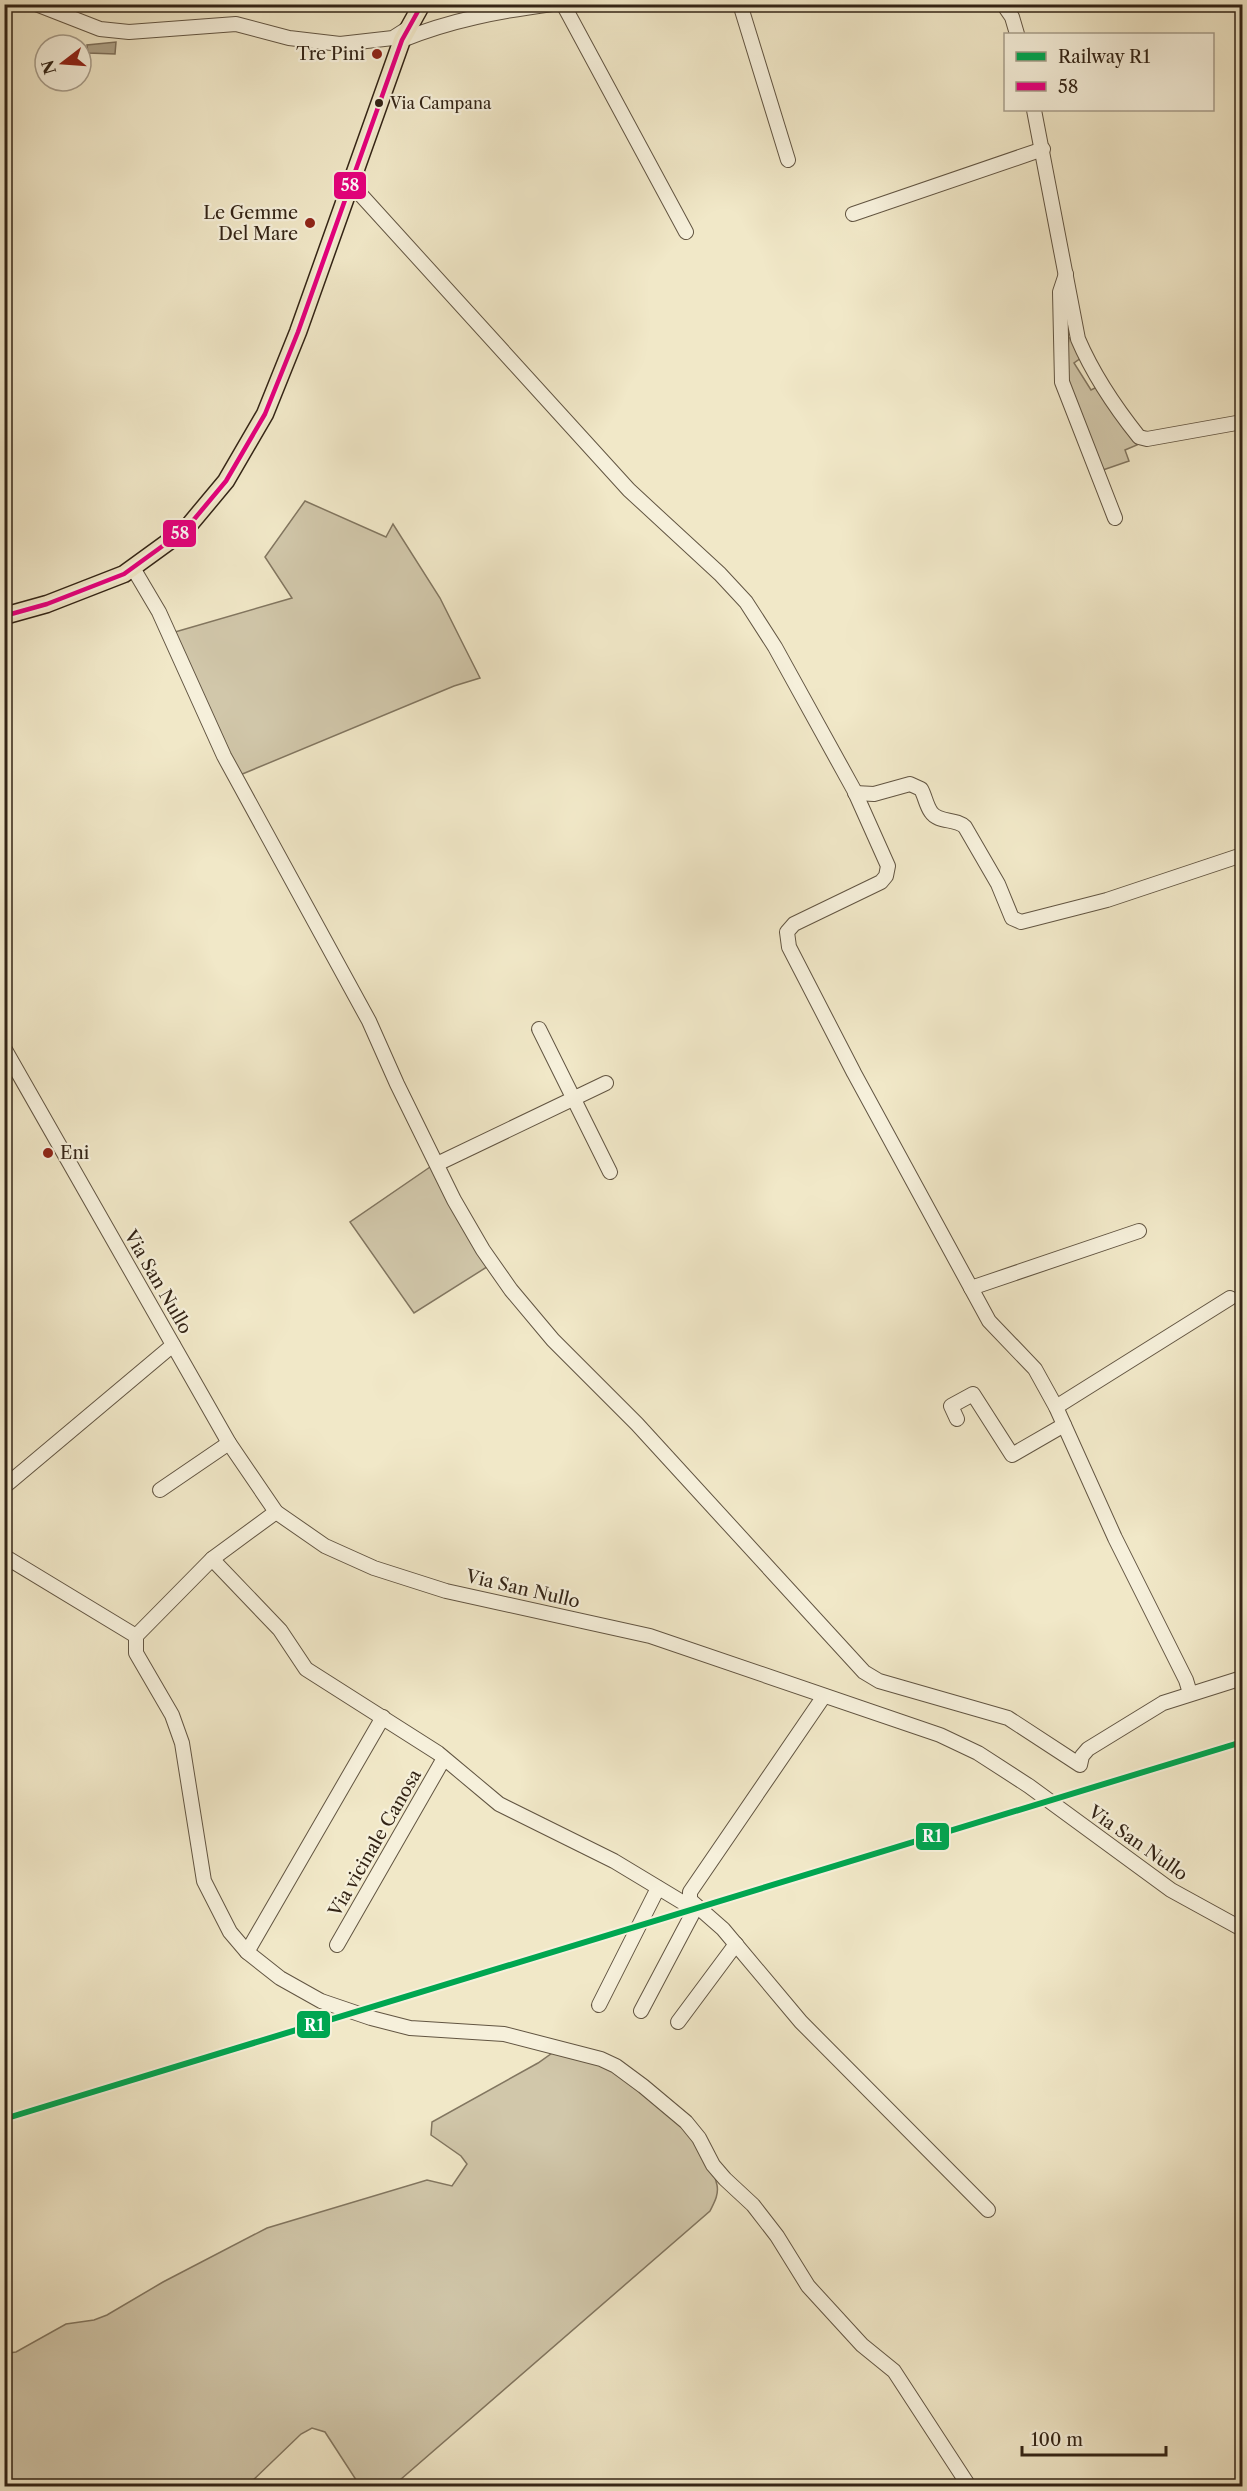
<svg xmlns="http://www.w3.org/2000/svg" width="1247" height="2491" font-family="'Libre Caslon Text',serif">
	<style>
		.green { fill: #d1c7aa; stroke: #827660; stroke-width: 1.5 }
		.water { fill: #b0a58b; stroke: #7e715c; stroke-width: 1.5 }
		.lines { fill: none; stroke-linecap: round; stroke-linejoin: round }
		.minor-casing { stroke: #625542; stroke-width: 16 }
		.major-casing { stroke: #332416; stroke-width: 19 }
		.minor { stroke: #f6f0db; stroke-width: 14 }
		.major { stroke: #f1e8c8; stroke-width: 16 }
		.bus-1-casing { stroke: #f6f0db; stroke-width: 9 }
		.bus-1 { stroke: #e5007d; stroke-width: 4.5 }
		.rail-1-casing { stroke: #f6f0db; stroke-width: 10 }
		.rail-1 { stroke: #00a651; stroke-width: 6 }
		.poi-dot { fill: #8f2418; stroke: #f6f0db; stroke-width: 2 }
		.bus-dot { fill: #332416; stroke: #f6f0db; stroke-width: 2 }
		.labels { text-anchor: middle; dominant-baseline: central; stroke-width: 4.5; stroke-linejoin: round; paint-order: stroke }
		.bus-label { font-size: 16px; fill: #332416; stroke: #f6f0db; text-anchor: start }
		.poi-label { font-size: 18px; fill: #332416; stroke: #f6f0db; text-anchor: end }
		.street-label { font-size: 18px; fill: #332416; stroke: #f6f0db }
		.line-badge { stroke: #f6f0db; stroke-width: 2 }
		.badge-label { font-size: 16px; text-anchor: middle; font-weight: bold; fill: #fff }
	</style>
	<rect width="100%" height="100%" fill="#f1e8c8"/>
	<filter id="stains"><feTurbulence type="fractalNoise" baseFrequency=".00333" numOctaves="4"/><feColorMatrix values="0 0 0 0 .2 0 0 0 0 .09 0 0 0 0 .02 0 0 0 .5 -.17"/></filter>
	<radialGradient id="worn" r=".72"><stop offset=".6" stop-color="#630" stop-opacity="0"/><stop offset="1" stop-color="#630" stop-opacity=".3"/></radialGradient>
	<g class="green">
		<polygon points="1073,337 1081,358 1074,363 1091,390 1097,387 1137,445 1125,450 1129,461 1100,471 1074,404 1065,369 1069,338"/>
		<polygon points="305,501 386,537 393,524 440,598 480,678 454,686 240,775 175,632 292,598 265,557"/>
		<polygon points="433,1165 490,1265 414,1313 350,1222"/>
		<path d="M555,2051c16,5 34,8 49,16 38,19 104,75 113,118 2,10 -3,18 -7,26l-317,275h-33l-35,-54 -13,-4 -11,6 -54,52h-242l-1,-137 5,4 7,-1 50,-28 28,-4 13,-5 56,-33 104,-54 160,-48 25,6 15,-22 -6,-8 -30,-21 1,-13 106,-59z"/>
	</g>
	<polygon class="water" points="116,42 115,54 88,53 87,45"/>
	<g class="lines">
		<g class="minor-casing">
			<g id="minor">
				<polyline points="36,4 100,29 129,32 236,24 289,38 340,44 393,38 407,29"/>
				<polyline points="563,4 686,232"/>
				<polyline points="740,4 788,160"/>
				<polyline points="1003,4 1012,17 1017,34"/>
				<path d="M402,40c49,-20 98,-29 150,-36"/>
				<path d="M1034,110l44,229c15,35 37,68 61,98l8,2 95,-17"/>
				<polyline points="351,184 629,490 720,574 746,602 775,647 854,790 888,866 886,876 881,882 794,924 787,932 789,947 854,1073 989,1321 1035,1369 1056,1407 1115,1538 1186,1680 1190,1693"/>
				<polyline points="853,214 1043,149"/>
				<polyline points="1066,274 1060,292 1062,382 1115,518"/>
				<polyline points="133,568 159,612 224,756 369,1021 397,1084 454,1200 483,1250 511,1290 553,1340 637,1424 864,1672 879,1681 1008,1718 1080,1765 1082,1756 1088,1749 1163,1703 1242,1678"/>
				<path d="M855,793l19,1 36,-10 11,5c4,7 5,16 10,23 7,11 25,6 34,15l33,57 14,34 9,4 86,-22 135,-45"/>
				<polyline points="539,1029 610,1172"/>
				<polyline points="4,1048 229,1443 276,1512 325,1546 374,1568 446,1591 650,1636 940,1735 978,1753 1029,1786 1171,1890 1242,1929"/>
				<polyline points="437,1164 606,1083"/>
				<polyline points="971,1288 1139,1231"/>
				<polyline points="1056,1407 1230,1298"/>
				<polyline points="957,1419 951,1406 973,1394 1012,1455 1064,1425"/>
				<polyline points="4,1487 173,1345"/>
				<polyline points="160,1490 229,1443"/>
				<polyline points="276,1512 212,1559 136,1636 136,1653 172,1715 182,1743 204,1881 230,1932 247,1952 280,1978 321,2001 371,2018 410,2028 504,2034 601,2059 616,2066 643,2086 686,2122 699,2138 713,2165 725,2179 753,2205 777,2236 808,2286 862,2345 894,2371 969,2486"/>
				<polyline points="4,1556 136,1636"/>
				<polyline points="212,1559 280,1630 306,1669 438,1753 499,1804 614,1861 682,1902 696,1907 641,2011"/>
				<polyline points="824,1696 690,1892 690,1900 723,1929 801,2022 988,2210"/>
				<polyline points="337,1945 443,1760"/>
				<polyline points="247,1952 383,1717"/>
				<polyline points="599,2005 658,1888"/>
				<polyline points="678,2022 736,1944"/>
			</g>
		</g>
		<g class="major-casing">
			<polyline id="major" points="4,616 47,604 124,574 186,529 226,481 265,414 298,332 402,40 422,4"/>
		</g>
		<use href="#minor" class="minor"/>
		<use href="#major" class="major"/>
		<g class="bus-1-casing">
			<polyline id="bus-1" points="4,616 47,604 124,574 186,529 226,481 265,414 298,332 402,40 422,4"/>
		</g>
		<use href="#bus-1" class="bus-1"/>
		<g class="rail-1-casing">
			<polyline id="rail-1" points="4,2119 1242,1742"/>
		</g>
		<use href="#rail-1" class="rail-1"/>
	</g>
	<g class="poi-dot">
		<circle cx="377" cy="54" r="6"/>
		<circle cx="310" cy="223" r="6"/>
		<circle cx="48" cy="1153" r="6"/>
	</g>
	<circle class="bus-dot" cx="379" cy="103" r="5"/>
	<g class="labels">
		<g class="bus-label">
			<text x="390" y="103">Via Campana</text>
		</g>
		<g class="poi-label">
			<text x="365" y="54">Tre Pini</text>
			<text x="298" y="213">Le Gemme<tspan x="298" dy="21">Del Mare</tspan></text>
			<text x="60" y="1153" text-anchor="start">Eni</text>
		</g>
		<g class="street-label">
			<text transform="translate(158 1282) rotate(60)">Via San Nullo</text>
			<text transform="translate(523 1589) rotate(13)">Via San Nullo</text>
			<text transform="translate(375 1843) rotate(-60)">Via vicinale Canosa</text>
			<text transform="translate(1138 1843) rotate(35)">Via San Nullo</text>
		</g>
	</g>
	<g class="line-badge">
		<rect x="333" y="171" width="34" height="29" rx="6" fill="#e5007d"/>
		<rect x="162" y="519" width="35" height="29" rx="6" fill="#e5007d"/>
		<rect x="915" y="1822" width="35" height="29" rx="6" fill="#00a651"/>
		<rect x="296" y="2010" width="35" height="29" rx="6" fill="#00a651"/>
	</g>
	<g class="badge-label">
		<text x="350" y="191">58</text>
		<text x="180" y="539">58</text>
		<text x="932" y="1842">R1</text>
		<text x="314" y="2031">R1</text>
	</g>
	<rect width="1247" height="2491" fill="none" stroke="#f1e8c8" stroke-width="24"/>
	<rect x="6" y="6" width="1235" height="2479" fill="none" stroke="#332416" stroke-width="3"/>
	<rect x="12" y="12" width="1223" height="2467" fill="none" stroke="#332416" stroke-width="1.5"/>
	<rect x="1004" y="33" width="210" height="78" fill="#f6f0db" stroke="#a89e8c" stroke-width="1.5"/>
	<rect x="1016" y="52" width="30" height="9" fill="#00a651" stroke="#a89e8c" stroke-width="1.5"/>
	<text x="1058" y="63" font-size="18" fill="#332416">Railway R1</text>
	<rect x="1016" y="82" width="30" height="9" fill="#e5007d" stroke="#a89e8c" stroke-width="1.5"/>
	<text x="1058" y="93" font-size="18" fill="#332416">58</text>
	<g transform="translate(63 63) rotate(253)"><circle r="28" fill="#f6f0db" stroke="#a89e8c" stroke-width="1.5"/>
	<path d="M0-4.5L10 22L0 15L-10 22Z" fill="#8f2418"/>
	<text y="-9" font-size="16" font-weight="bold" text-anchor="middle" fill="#332416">N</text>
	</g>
	<path d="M1022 2446v9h144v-9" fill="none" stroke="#332416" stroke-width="3"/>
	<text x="1031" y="2446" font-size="18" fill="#332416" stroke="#f6f0db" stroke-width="4.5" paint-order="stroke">100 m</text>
	<rect width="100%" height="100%" filter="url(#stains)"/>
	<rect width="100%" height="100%" fill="url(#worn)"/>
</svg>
